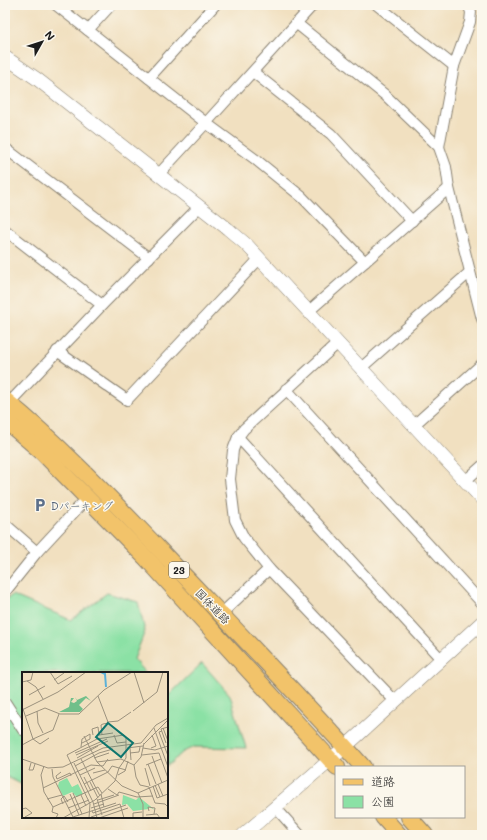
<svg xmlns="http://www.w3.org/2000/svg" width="487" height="840" font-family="Mali,'Klee One',sans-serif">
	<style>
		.green { fill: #8be1a5; stroke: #547e60 }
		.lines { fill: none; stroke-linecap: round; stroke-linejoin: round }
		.minor-casing { stroke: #867e6e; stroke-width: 12 }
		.tertiary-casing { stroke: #867e6e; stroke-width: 14 }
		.primary-casing { stroke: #867e6e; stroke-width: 18 }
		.minor { stroke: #fff; stroke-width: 10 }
		.tertiary { stroke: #fff; stroke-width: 13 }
		.primary { stroke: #f2c36a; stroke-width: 16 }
		.labels { text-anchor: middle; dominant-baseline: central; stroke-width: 3; stroke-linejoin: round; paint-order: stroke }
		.shield { fill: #fbf7ec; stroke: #5f5e5a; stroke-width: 1 }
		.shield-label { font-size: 10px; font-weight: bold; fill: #1c1c1c }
		.service-label { font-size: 11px; fill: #4e5e75; stroke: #fbf7ec; text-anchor: start }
		.street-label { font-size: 11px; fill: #1c1c1c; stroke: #fbf7ec }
		.inset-river { fill: none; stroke: #5cb1d8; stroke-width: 2 }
		.inset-road { fill: none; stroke: #9c927e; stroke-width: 1 }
		.view { fill: #0f766e; fill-opacity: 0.15; stroke: #0f766e; stroke-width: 2 }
		.inset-edge { fill: none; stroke: #1c1c1c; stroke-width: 2 }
	</style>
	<rect width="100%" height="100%" fill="#fbf7ec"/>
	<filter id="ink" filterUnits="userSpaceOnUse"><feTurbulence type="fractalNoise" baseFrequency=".025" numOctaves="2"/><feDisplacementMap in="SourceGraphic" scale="8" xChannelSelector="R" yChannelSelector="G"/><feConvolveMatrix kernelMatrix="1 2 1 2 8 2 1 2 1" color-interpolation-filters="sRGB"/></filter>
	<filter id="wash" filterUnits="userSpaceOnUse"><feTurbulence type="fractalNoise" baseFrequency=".012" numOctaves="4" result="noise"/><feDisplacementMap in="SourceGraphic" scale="16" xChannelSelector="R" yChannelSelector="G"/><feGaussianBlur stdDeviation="0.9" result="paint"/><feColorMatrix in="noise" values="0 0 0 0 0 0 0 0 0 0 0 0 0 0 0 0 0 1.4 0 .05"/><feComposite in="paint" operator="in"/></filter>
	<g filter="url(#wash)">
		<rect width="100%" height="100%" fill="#f1e0c0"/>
		<g class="green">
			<polygon points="107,593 138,602 145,631 134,659 146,673 23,673 23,785 5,776 5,601 12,595 71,620"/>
			<polygon points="202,663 230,695 246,748 194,747 183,752 167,766 167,697"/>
		</g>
	</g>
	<g filter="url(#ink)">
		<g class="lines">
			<g class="minor-casing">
				<g id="minor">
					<polyline points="56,5 206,123 255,159 302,197 365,262"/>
					<polyline points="377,5 454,66"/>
					<polyline points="296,23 385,95 439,147 446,167 449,188 460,232 482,319"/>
					<polyline points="88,30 111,5"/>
					<polyline points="253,72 331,134 412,221"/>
					<polyline points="149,78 215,5"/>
					<polyline points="439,147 454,66 470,22 471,12 468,5"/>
					<polyline points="5,148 149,258"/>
					<polyline points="158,175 206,123 313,5"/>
					<polyline points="5,230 102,305"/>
					<polyline points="309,311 449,188"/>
					<polyline points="338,343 244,429 238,437 233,450 230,479 235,520 244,538 269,569 395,701"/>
					<polyline points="57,351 127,400 260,258"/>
					<polyline points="361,368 470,272"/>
					<polyline points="286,389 482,603"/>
					<polyline points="9,403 102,305 199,207"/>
					<polyline points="414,425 482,364"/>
					<polyline points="238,437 441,659"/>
					<polyline points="465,481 482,466"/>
					<polyline points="5,524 37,552"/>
					<polyline points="5,592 37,552 88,497"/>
					<polyline points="221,614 269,569"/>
					<polyline points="5,702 23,730"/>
					<polyline points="275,807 300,835"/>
				</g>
			</g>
			<g class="tertiary-casing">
				<g id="tertiary">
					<polyline points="5,57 37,79 228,229 247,245 482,499"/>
					<polyline points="243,835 345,747 482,622"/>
				</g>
			</g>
			<g class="primary-casing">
				<g id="primary">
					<path d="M5,400c55,45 103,96 152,147 69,73 139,145 206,220"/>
					<polyline points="5,420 42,452 147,559 337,767"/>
					<polyline points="383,817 399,835"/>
					<polyline points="409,817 425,835"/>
				</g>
			</g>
			<use href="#minor" class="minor"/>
			<use href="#tertiary" class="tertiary"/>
			<use href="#primary" class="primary"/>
		</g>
	</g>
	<defs>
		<g id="parking-bare" transform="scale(1.08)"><path d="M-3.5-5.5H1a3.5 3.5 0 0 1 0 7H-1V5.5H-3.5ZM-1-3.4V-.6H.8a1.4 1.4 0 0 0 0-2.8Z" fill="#5c6f8a" stroke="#fbf7ec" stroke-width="2.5" paint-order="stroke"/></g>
	</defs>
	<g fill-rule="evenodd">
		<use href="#parking-bare" x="40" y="505"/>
	</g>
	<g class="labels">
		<rect class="shield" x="169" y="562" width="20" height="16" rx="3"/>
		<g class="shield-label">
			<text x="179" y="570">23</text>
		</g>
		<g class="service-label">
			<text x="51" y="505">Dパーキング</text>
		</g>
		<g class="street-label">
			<text transform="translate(213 606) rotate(46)">国体道路</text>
		</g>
	</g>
	<g transform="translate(22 672)">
		<rect width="146" height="146" fill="#f1e0c0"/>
		<path d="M45,106l5,9 6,-3 5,10 -6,3 -5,-5 -9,4 -5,-10 1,-4zM101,123l13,5 3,-3 16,13 -6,-3v2l-16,2 -6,-7 -5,1z" fill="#8be1a5"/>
		<path d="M64,24l5,5 -5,-3 -7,7 4,4 -3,3h-21l10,-5 2,-9h3l-3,4 3,1 3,-2 -2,-4 2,3z" fill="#70bf8a"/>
		<path class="inset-river" d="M79,0l4,2 1,13"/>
		<path class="inset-road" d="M28,0l8,12 14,-8M112,0l10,31M32,8l10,-7M5,9l9,6 7,12M0,10l9,-2 2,-8M7,23l16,-9M76,24l10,26 10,-1 13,-9M0,34l11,33 20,-9 6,-16M0,38l36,-18 28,-20M15,39l1,12 5,10M111,39l24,-19 6,-20M4,44l19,-8 15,6h19l25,-24 28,-18M81,52l5,-1 14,12M132,56l14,39M141,56l5,13M140,59l-3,1 9,24M71,63l-1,-6 6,-2 1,8M77,63l14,-2M80,63l-1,-10 2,-1M92,63l3,8 9,-1M62,64l13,26 25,24 16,7 5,11v14M144,71l-5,-14 7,-2M122,72l24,-24M0,73l11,-6 7,5 9,-6M59,75l1,-8 8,-5v5l-8,4M105,76l16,-2M108,76l1,12M121,76l12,2 13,-4M129,76l5,-2 -4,-11M53,81l32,-14M108,81l9,-1 1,-5M54,83l32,-14M120,83l17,-2 9,25M130,84l10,27M55,86l21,-12M72,86l15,-5M0,87l26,9 15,-1 40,-19 38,-5 15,-18 12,-7M59,87l19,37M75,90l24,-3 13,6M9,91l-2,7h4l2,-6M52,91l19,39 4,16M126,92l8,20M112,93l2,12 4,8 9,2 6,16 10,1 3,3M112,93l7,-8 3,-14M124,93l15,-6M22,94l-3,9 3,17 9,15 -1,5 6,2 -2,4M53,94l24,-13 14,-4M123,96l5,18M30,97l1,8 20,40 43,-14M39,100l-5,4 1,3 13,-6 1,3M71,101l12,-3M58,103l15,-7M96,103l7,-4 3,-10M62,105l7,14M68,110l8,16M62,112l24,-12 4,-6 14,4M136,112l5,12M133,113l5,12M131,114l4,12 11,-4M21,116l48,-23 12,1 5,-7M86,117l9,6 2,-3 18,5 16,-1M51,121l9,21M116,121l30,-13M48,122l9,21M79,122l3,13M59,123l5,11M25,127l15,-4M75,127l5,16M76,128l16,-5M41,132l-2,-5 3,-3 4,6M72,132l25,-9M31,135l45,-20 4,6M46,136l21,-8M69,136l13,-4M0,137l4,-1 6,5 -7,4M70,139l1,2 27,-9 4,14M127,139l-1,-4 7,1 -1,6M124,143l11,-1 3,4M69,145l35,-12M41,146l32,-18 20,-19 4,-13 7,-10v-21M67,146l1,-14 -23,-49 30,-16 27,-4 2,2M77,146l29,-10M111,146v-5l9,-1"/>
		<path class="view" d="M86,51l25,20 -12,14 -25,-20z"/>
		<rect width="146" height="146" class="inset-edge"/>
	</g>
	<rect width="487" height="840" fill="none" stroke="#fbf7ec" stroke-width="20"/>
	<rect x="335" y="766" width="130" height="52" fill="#fbf7ec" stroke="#a29f99"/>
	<rect x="343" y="779" width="20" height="6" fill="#f2c36a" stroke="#a29f99"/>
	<text x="371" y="786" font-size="12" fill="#1c1c1c">道路</text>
	<rect x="343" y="796" width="20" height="12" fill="#8be1a5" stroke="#a29f99"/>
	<text x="371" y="806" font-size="12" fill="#1c1c1c">公園</text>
	<g transform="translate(42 42) rotate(51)" stroke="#fbf7ec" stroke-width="3" paint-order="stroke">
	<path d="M0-3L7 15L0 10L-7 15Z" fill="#1c1c1c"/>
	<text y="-6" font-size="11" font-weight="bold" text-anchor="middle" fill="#1c1c1c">N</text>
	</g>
</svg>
